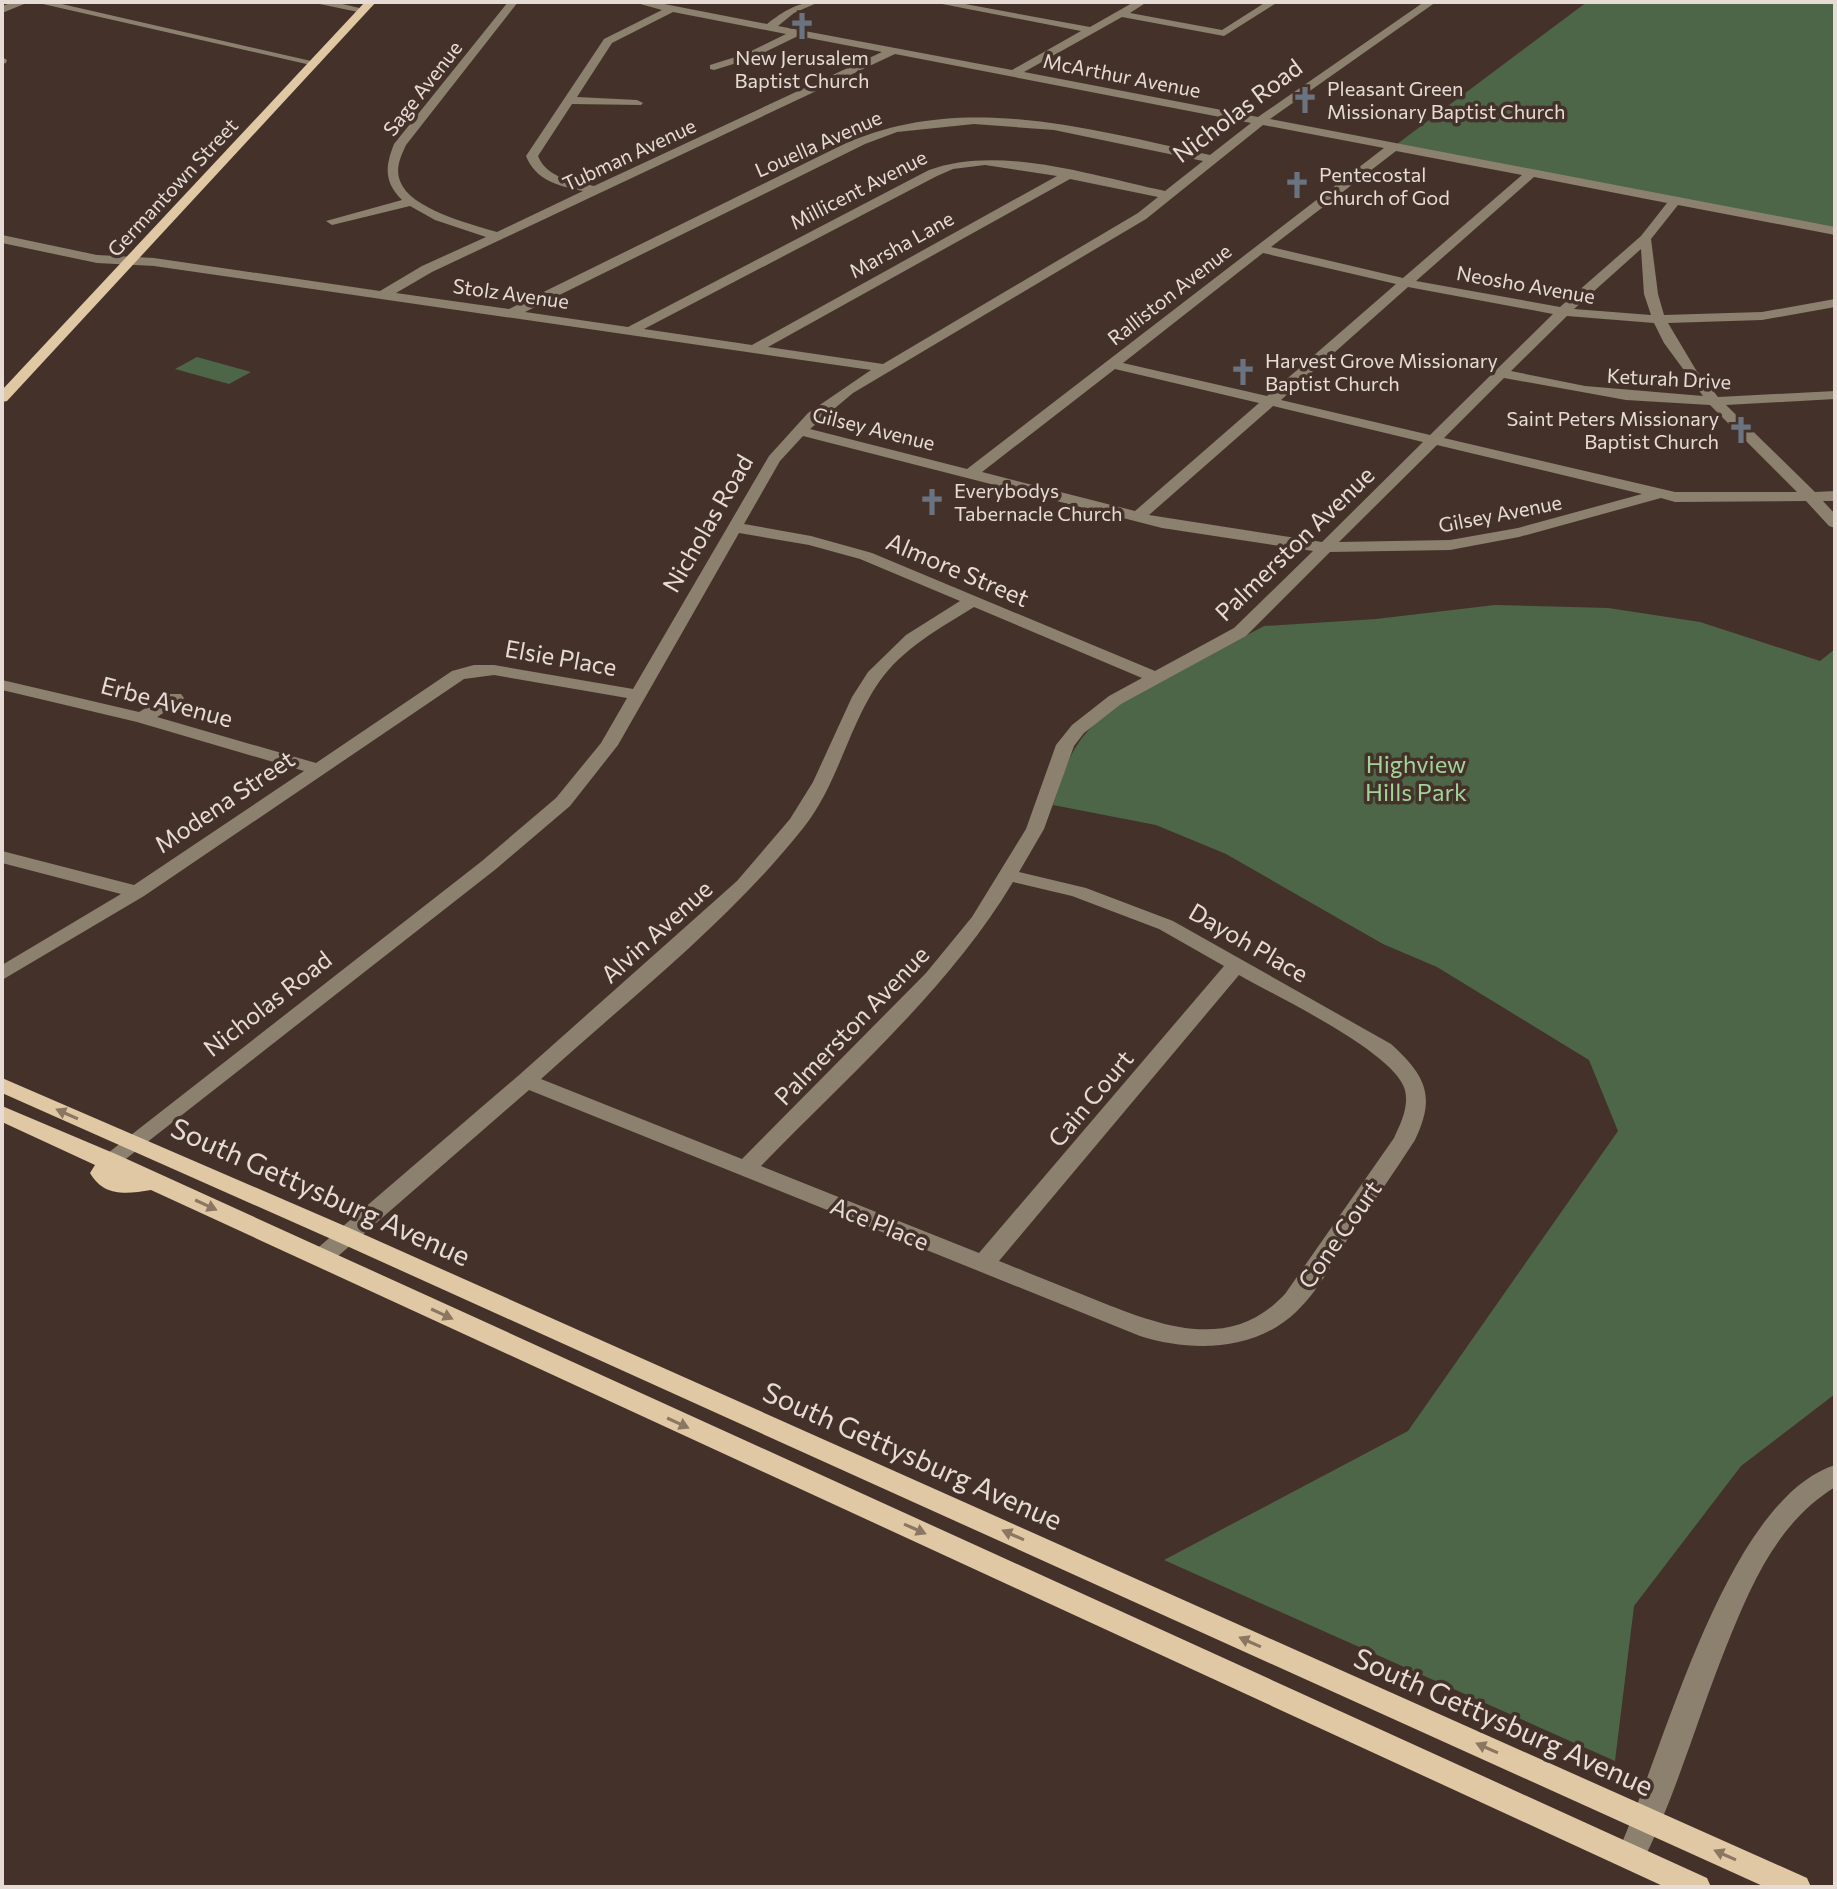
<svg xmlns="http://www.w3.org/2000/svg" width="1837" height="1889" font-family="Commissioner,sans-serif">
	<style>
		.green { fill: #4d6648 }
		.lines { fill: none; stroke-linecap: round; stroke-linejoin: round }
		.minor { fill: #8c806e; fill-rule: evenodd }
		.major { fill: #e1c8a4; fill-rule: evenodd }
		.oneway { fill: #8b7661 }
		.labels { text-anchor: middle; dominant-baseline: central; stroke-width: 7; stroke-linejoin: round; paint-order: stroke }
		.far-poi-label { font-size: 20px; fill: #e7dbd6; stroke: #44322a; text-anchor: start }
		.far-street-label { font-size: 20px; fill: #e7dbd6; stroke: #44322a }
		.street-label { font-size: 24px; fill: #e7dbd6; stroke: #44322a }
		.park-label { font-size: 24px; fill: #a2d399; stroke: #44322a }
		.near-street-label { font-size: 28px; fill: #e7dbd6; stroke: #44322a }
	</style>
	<rect width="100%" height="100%" fill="#44322a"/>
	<g class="green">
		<polygon points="1587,2 1835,2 1835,231 1393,147"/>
		<polygon points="197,357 251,372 229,384 175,369"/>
		<path d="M1495,605l113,3 92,14 120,39 15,-12v745l-94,72 -107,140 -19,155 -451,-201 244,-129 210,-300 -29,-71 -152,-93 -54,-23 -157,-90 -70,-29 -103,-20c17,-51 21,-68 66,-101l145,-78 112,-7z"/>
	</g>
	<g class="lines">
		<g class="minor">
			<polygon points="14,2 29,2 2,13 2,6"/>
			<polygon points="34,2 53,2 320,63 315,66"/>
			<polygon points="310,2 334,2 368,10 363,13"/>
			<path d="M508,2h10l-112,143c-5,11 -11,23 -6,36 10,28 70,43 97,51l86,-41c-24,-5 -47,-10 -57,-35l78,-117 58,-29 -29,-8h21l113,22c17,-13 30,-22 52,-22l-25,11 -16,13 234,44 69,-39 -149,-29h22l136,25 44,-25h13l-17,11 92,17 44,-28h12l-54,34 -102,-19 -98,55 234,45 166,-115h12l-166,117 565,108v8l-157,-30 -27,34 7,55 6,21 98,-3 73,-13v8l-73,13 -94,3 28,47 22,27 117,-6v8l-109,6 89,87 20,-1v10h-12l12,13v14l-6,-2 -23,-25 -131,1 -14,-4 -142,39 -69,13 -120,2 -84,84 -125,68 -37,29 -10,13 -30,83 -25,43 67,16 87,33 218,123c35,32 45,52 24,96 -21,33 -44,65 -66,97 -16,25 -31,54 -53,75 -42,40 -105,40 -156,24l-611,-246 -200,174h-16l-4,-6 4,-6 205,-176 219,-195 53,-62 23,-37 39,-85 16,-25 38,-37 54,-34 -100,-42 -51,-14 -70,-12 -121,212 -48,61 -74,63 -378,296h-16l-3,-5 383,-299 74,-63 45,-55 26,-45 -133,-23 -30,4 -320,217 -142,84v-15l119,-71 -119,-31v-12l132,34 170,-114 -167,-49 -135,-32v-10l137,32 30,-18h12l3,4 -3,4 -24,15 159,46 136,-92 22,-6h20l139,24 136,-233 39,-43 63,-43 -717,-104 -57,-3 -95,-20v-8l95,20 57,3 226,33 42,-25 64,-29 -51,-17 -25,-14 -78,19 -6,-4 76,-21c-18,-18 -17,-33 -8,-56zM673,12l113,22 -41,20 -35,11v4l4,1 39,-12 45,-22 84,16 -288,134c-22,-5 -47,-8 -56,-30l34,-52 69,1 2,-2 -6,-3 -60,-3 35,-54zM895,54l356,69 -41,32c-121,-26 -251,-65 -370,-9l-331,163 -113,-16 36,-21zM974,124l80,6 149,31 -38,30c-72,-15 -166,-47 -236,-21l-301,157 -103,-15 340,-168 32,-12zM1263,125l121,23 -417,321 -157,-40 43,-36 293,-174zM1396,151l126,24 -119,103 -132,-31zM985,165l72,11 -305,169 -108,-16 293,-153 16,-7zM1534,177l133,26 -26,33 -81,71 -144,-26zM1070,179l88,18 -20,16 -255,151 -115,-17zM1641,249l3,45 7,21 -77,-6zM1263,253l133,31 -129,112 -144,-33zM1408,287l145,27 -123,121 -149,-35zM1567,316l87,7 10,20 39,53 -118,-10 -74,-15zM1115,369l144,34 -124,108 -153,-39zM1504,378l122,22 84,5 87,87h-122l-231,-54zM1273,406l150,36 -101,100 -173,-27zM803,436l359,92 151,23 -79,77 -79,43 -283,-118 -61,-17 -67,-12 36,-63zM1437,445l205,49 -124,34 -68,12 -111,2zM974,607l168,71 -33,18 -37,29 -16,20 -30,84 -54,88 -46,56 -184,186 -201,-80c89,-81 188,-157 263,-252 34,-43 44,-100 75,-145 23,-33 61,-54 95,-75zM1013,882l59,14 87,33 65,37 -245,287 -218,-87c87,-90 187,-176 252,-284zM1239,975c36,21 156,77 166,115 4,17 -4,33 -11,48l-109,156c-55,59 -124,32 -189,6 -32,-13 -65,-26 -97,-39z"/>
			<polygon points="2,57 7,60 6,63 2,64"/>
			<path d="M1835,1465v22c-59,37 -84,98 -109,160 -29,72 -50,149 -85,218l-10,4 -10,-4 -5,-9c47,-100 108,-355 219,-391z"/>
		</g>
		<g class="major">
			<polygon points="365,2 376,2 7,401 2,402 2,390"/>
			<polygon points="2,1078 354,1230 1807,1878 1811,1887 1765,1887 338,1242 2,1093"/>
			<path d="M2,1106l116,49 1589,723 4,9h-46l-1514,-697c-25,4 -47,7 -61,-17l5,-8 -93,-43z"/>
		</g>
	</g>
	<defs><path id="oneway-solid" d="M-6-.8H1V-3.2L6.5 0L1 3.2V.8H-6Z" transform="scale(2)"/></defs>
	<g class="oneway">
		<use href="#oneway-solid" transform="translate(67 1114) rotate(-156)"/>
		<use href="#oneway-solid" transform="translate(206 1205) rotate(25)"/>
		<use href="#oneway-solid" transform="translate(442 1314) rotate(25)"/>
		<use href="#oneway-solid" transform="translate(678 1423) rotate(25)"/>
		<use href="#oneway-solid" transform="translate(915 1529) rotate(24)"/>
		<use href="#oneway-solid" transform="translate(1013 1535) rotate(-156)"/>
		<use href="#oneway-solid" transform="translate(1250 1642) rotate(-156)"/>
		<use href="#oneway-solid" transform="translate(1487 1748) rotate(-156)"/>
		<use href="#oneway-solid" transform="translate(1725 1855) rotate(-156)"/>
	</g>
	<defs>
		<g id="church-bare" transform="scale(2.16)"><path d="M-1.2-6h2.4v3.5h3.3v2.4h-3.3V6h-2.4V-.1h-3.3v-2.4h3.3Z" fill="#6b7280" stroke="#44322a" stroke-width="2.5" paint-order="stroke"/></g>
	</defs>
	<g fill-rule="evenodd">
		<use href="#church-bare" x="802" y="26"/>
		<use href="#church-bare" x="1305" y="100"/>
		<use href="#church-bare" x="1297" y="185"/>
		<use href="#church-bare" x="1243" y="372"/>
		<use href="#church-bare" x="1741" y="430"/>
		<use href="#church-bare" x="932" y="502"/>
	</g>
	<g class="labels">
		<g class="far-poi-label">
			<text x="802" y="57" text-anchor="middle">New Jerusalem<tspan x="802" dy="23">Baptist Church</tspan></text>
			<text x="1327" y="88">Pleasant Green<tspan x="1327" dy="23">Missionary Baptist Church</tspan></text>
			<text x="1319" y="174">Pentecostal<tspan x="1319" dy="23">Church of God</tspan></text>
			<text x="1265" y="360">Harvest Grove Missionary<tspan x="1265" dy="23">Baptist Church</tspan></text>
			<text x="1719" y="418" text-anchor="end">Saint Peters Missionary<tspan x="1719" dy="23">Baptist Church</tspan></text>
			<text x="954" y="490">Everybodys<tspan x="954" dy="23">Tabernacle Church</tspan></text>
		</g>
		<g class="far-street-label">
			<text transform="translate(1122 75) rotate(11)">McArthur Avenue</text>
			<text transform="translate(422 88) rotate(-52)">Sage Avenue</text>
			<text transform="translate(818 143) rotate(-24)">Louella Avenue</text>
			<text transform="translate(629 154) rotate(-25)">Tubman Avenue</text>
			<text transform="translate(172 187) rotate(-47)">Germantown Street</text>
			<text transform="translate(858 189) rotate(-27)">Millicent Avenue</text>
			<text transform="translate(901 244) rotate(-29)">Marsha Lane</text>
			<text transform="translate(1526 284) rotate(10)">Neosho Avenue</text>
			<text transform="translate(511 293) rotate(8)">Stolz Avenue</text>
			<text transform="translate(1169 294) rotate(-38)">Ralliston Avenue</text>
			<text transform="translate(1669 378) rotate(3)">Keturah Drive</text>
			<text transform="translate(874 428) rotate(14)">Gilsey Avenue</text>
			<text transform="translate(1500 513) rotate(-11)">Gilsey Avenue</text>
		</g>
		<g class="street-label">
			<text transform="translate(1237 110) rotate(-37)">Nicholas Road</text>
			<text transform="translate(707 523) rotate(-60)">Nicholas Road</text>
			<text transform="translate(1294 543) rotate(-44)">Palmerston Avenue</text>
			<text transform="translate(958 569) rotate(23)">Almore Street</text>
			<text transform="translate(561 657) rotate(10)">Elsie Place</text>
			<text transform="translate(167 701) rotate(15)">Erbe Avenue</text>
			<text transform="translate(224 801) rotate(-34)">Modena Street</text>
			<text transform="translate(656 931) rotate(-42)">Alvin Avenue</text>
			<text transform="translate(1249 942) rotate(30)">Dayoh Place</text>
			<text transform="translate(267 1003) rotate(-38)">Nicholas Road</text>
			<text transform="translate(851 1025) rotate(-46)">Palmerston Avenue</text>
			<text transform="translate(1090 1098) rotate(-50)">Cain Court</text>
			<text transform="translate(880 1223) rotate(22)">Ace Place</text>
			<text transform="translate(1339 1234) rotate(-55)">Cone Court</text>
		</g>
		<g class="park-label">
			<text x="1416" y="763">Highview<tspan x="1416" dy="28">Hills Park</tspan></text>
		</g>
		<g class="near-street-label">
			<text transform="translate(321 1191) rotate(24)">South Gettysburg Avenue</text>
			<text transform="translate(913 1455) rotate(24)">South Gettysburg Avenue</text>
			<text transform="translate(1504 1721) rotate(24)">South Gettysburg Avenue</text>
		</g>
	</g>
	<rect width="1837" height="1889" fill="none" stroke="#e7dbd6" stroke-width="8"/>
</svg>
